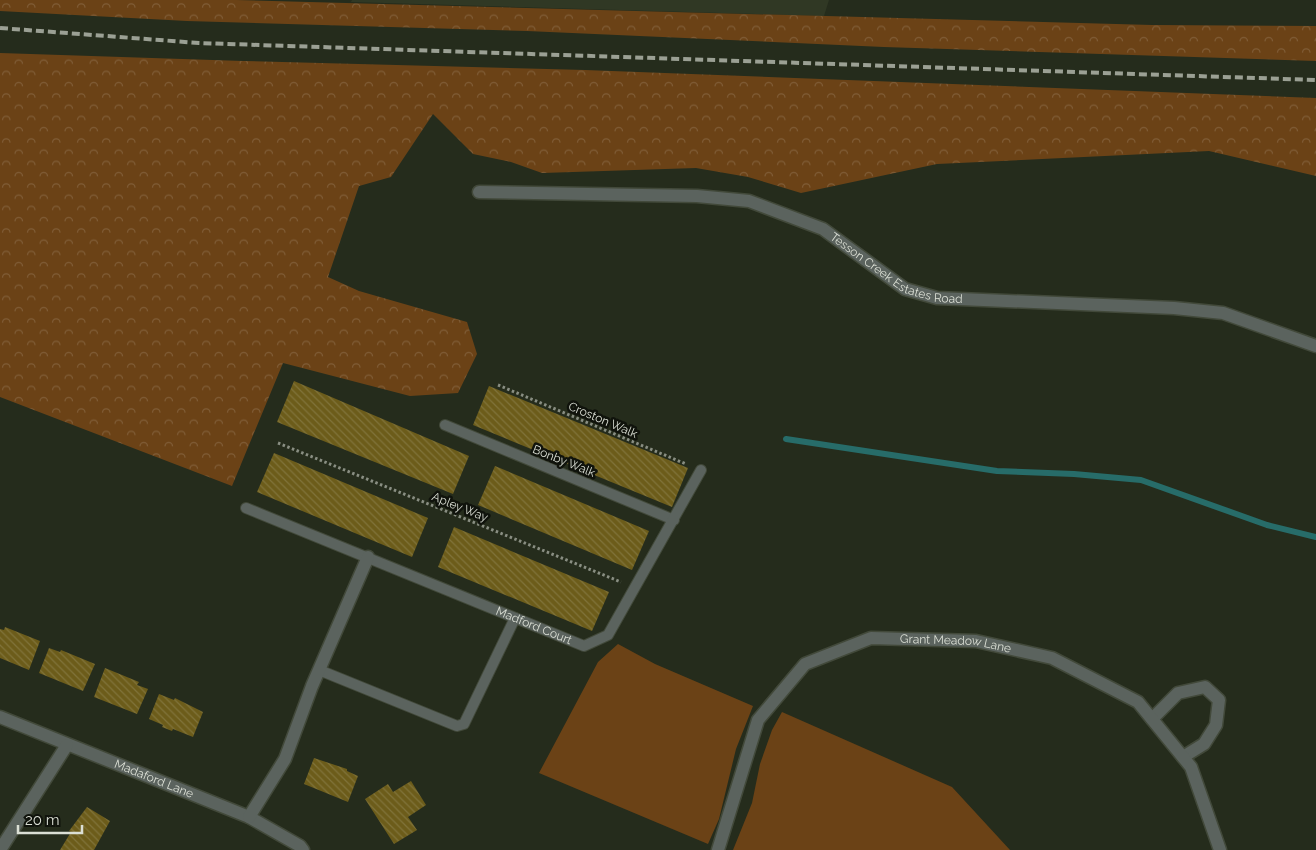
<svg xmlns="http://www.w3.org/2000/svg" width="1316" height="850" font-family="Raleway,sans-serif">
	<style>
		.built { fill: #303824 }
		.grass { fill: #6b4216 }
		.forest { fill: url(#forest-crowns) }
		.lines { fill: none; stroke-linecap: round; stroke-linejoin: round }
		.stream { stroke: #276c69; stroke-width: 6 }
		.building { fill: url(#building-back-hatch) }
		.lane-casing { stroke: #42493a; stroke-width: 12 }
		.street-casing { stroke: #42493a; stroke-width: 15 }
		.path { stroke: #898e82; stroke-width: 3; stroke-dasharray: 2.5 2.5; stroke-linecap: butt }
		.lane { stroke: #5b635e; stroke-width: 10 }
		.street { stroke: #5b635e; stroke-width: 12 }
		.rail { stroke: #9ba094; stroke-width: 4; stroke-dasharray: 8 4; stroke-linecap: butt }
		.labels { text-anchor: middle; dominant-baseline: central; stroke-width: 5; stroke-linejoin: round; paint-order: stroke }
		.street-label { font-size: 12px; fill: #dbdfd5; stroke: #10130c }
	</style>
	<defs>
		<pattern id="forest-crowns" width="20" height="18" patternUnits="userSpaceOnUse" patternTransform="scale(1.25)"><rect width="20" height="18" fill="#6b4216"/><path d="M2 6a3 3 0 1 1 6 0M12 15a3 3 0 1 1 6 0" fill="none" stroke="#805d37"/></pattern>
		<pattern id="building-back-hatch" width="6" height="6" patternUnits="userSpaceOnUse" patternTransform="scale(1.25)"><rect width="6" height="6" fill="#6c5c1a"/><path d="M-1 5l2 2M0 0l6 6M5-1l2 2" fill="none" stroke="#80733a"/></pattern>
	</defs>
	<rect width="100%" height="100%" fill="#252c1c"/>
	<polygon class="built" points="352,0 829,0 824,16 351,2"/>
	<g class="grass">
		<polygon points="618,644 655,664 753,706 736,749 719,819 708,844 539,773 598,662"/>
		<polygon points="782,712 952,787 1010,850 733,850 752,803 760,764 772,730"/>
	</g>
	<g class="forest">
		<polygon points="0,0 236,0 1152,25 1316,26 1316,61 884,47 527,31 187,21 0,11"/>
		<polygon points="0,53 243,61 585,70 1316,98 1316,176 1209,151 937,164 801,193 748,177 696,168 542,173 511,162 473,154 433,114 391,177 359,186 328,277 359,291 467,322 477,354 458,393 410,396 283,363 232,486 0,397"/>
	</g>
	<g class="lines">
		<polyline class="stream" points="786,439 997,471 1074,474 1141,480 1267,525 1316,537"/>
	</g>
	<g class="building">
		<polygon points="294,381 469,456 453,494 277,422"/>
		<polygon points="489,386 688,468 672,507 473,425"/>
		<polygon points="274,453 428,518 412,557 257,492"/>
		<polygon points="495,466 649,531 632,570 478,505"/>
		<polygon points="454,527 609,592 592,631 438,567"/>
		<polygon points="5,627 40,641 29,670 0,658 0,629 4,630"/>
		<polygon points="49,648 60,652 61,650 95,664 83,691 39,673"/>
		<polygon points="105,668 139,682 137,685 148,689 137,714 94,697"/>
		<polygon points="159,694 174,700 175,698 203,712 193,737 173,729 172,731 162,727 163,725 149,719"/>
		<polygon points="314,758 347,769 347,771 358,776 348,802 304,784"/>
		<polygon points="411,781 426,805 408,817 417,830 394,844 365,799 388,784 393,792"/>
		<polygon points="87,807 110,821 94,850 60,850 71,832 69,831"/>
	</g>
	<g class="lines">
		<g class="lane-casing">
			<g id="lane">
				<polyline points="445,425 674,520"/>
				<path id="s1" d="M246,508l338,138 24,-11 93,-165"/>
				<polyline points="319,670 457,726 464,724 515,618"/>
			</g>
		</g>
		<g class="street-casing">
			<g id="street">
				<path id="s2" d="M479,192l218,4 52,5 74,28 82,60 32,9 237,10 49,5 93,33"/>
				<path id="s3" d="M0,717l249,100 51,29 3,4"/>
				<polyline points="1152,719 1178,693 1205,687 1219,700 1216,725 1204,744 1183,757"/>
				<polyline points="249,817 285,759 312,686 368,557"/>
				<polyline points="0,850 67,745"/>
				<path id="s4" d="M718,850l40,-130 47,-56 66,-26 105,3 76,17 86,44 53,65 29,83"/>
			</g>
		</g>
		<g class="path">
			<polyline points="498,385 686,464"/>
			<polyline points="278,443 621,582"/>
		</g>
		<use href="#lane" class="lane"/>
		<use href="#street" class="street"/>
		<polyline class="rail" points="0,28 199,43 1316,80"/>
	</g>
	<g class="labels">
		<g class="street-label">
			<text stroke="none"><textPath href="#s2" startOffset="435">Tesson Creek Estates Road</textPath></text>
			<text transform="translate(603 420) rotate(23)">Croston Walk</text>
			<text transform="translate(564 461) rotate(22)">Bonby Walk</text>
			<text transform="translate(460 507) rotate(22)">Apley Way</text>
			<text stroke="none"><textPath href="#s1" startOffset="311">Madford Court</textPath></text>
			<text stroke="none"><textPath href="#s4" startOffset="365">Grant Meadow Lane</textPath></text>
			<text stroke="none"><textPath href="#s3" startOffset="166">Madaford Lane</textPath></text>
		</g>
	</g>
	<path d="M18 825v8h64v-8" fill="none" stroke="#dbdfd5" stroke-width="2.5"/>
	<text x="25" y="825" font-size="15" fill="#dbdfd5" stroke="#10130c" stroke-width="4" paint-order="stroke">20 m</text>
</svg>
